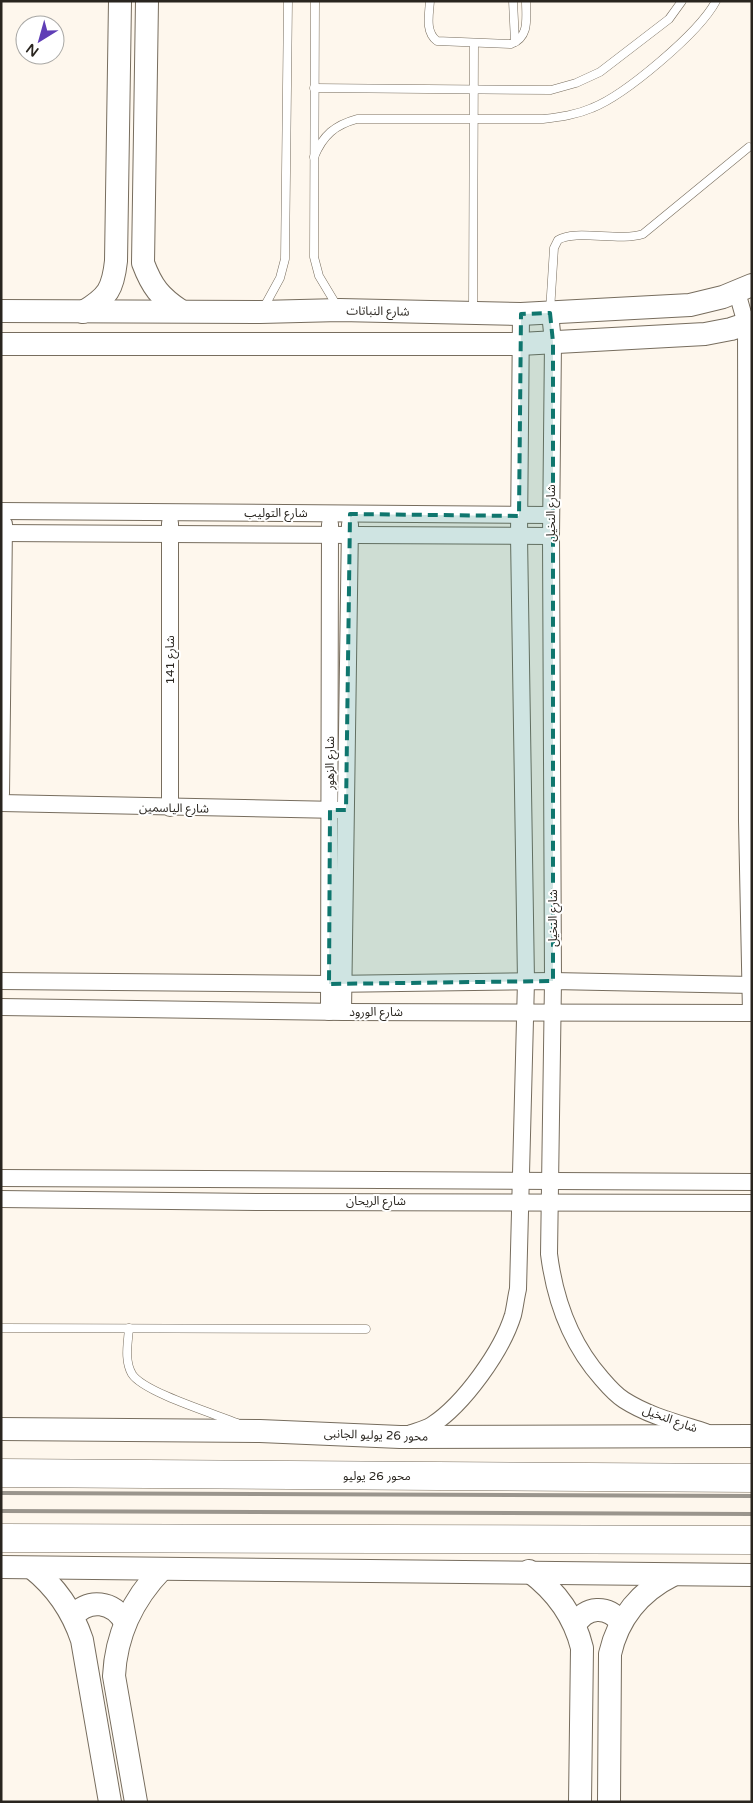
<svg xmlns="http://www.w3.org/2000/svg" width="753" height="1803" font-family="'Varela Round','Noto Sans Arabic',sans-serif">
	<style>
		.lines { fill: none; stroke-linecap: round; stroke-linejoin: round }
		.lane-casing { stroke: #776d5e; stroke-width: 9 }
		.street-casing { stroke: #776d5e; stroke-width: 18 }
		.secondary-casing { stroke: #776d5e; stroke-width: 24 }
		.highway-casing { stroke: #776d5e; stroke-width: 29 }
		.lane { stroke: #fff; stroke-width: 8 }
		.street { stroke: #fff; stroke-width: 16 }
		.secondary { stroke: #fff; stroke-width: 22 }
		.highway { stroke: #fff; stroke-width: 28 }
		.rail { stroke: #9a958d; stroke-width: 4 }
		.marked { fill: #0f766e; fill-opacity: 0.2; stroke: #0f766e; stroke-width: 4; stroke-dasharray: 10 6; stroke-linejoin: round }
		.labels { text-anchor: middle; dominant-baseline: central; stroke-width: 4; stroke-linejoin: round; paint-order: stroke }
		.street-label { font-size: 12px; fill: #29251f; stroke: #fff }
	</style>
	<rect width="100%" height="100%" fill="#fef7ed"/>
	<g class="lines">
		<g class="lane-casing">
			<g id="lane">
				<polyline points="315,1 314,257 319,276 337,306"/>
				<path d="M430,1c-1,14 -5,31 7,40l74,3c19,-7 15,-26 15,-43"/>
				<polyline points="513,1 515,42"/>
				<polyline points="314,88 551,90 576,83 600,72 669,19 682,1"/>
				<path d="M314,157c9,-22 21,-32 43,-38h186c17,-2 33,-4 49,-11 33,-13 107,-75 124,-107"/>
				<polyline points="263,309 280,278 285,259 288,1"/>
				<polyline points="473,311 474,44"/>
				<path d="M550,311l4,-63 4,-8c17,-11 62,2 85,-6l106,-87"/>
				<polyline points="1,1328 366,1329"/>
				<path d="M129,1328c-1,15 -5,32 3,46 11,18 83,40 105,49"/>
			</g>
		</g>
		<g class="street-casing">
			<g id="street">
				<polyline points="737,292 746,324 747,821 751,1013"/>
				<path d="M550,313l3,29 -2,194 2,445 -4,273c6,47 21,89 53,125 6,7 14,16 22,21 25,16 54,23 82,32"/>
				<polyline points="1,511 551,515"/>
				<polyline points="170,523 170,808"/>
				<polyline points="1,533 551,536"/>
				<polyline points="1,794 4,524"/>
				<polyline points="1,803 339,810"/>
				<polyline points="1,981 329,984 553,981 752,985"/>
				<polyline points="1,1007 343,1012 752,1013"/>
				<polyline points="329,1012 330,524"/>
				<polyline points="343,1012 350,524"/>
				<polyline points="1,1178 752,1182"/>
				<polyline points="1,1199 262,1202 752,1203"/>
				<path d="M411,1433c6,-2 15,-4 21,-8 32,-21 70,-74 81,-110 2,-8 3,-18 5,-26l8,-308 -7,-445 2,-222"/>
			</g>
		</g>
		<g class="secondary-casing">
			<g id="secondary">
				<path d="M147,1l-4,262c9,24 17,34 38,48"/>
				<polyline points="1,311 260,312 340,310 521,314 690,305 723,297 752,285"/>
				<path d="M83,312c25,-15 30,-23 33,-51l4,-260"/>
				<polyline points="1,344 520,344 705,334 731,329 752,322"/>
				<polyline points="1,1429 260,1431 400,1437 752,1436"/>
				<polyline points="1,1567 752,1575"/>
				<path d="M32,1568c24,19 40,42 50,72l28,162"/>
				<path d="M529,1571c27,20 45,44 53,77l-2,154"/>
				<path d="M73,1616c16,-18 40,-15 52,6"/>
				<path d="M575,1625c11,-19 32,-20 46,-3"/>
				<path d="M136,1802l-22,-126c2,-42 19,-77 48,-107"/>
				<path d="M609,1802l1,-148c8,-36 31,-63 63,-79"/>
			</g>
		</g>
		<g class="highway-casing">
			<g id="highway">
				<polyline points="1,1473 752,1478"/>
				<polyline points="1,1538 752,1540"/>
			</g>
		</g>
		<use href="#lane" class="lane"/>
		<use href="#street" class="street"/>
		<use href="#secondary" class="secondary"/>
		<use href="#highway" class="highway"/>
		<g class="rail">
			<polyline points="1,1493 752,1496"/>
			<polyline points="1,1511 752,1514"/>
		</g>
	</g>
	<path class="marked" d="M550,313l3,29v639l-224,3 1,-174h16l4,-296 169,2 2,-202z"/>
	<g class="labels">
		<g class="street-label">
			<text transform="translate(378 311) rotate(1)">شارع النباتات</text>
			<text x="276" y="513">شارع التوليب</text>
			<text transform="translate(551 513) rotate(-90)">شارع النخيل</text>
			<text transform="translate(170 660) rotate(-90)">شارع 141</text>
			<text transform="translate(330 763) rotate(-90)">شارع الزهور</text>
			<text transform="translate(174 808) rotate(1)">شارع الياسمين</text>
			<text transform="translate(553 918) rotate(-90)">شارع النخيل</text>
			<text x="376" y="1012">شارع الورود</text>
			<text x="376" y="1201">شارع الريحان</text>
			<text transform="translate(670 1419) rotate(20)">شارع النخيل</text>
			<text transform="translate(376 1435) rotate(2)">محور 26 يوليو الجانبى</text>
			<text x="377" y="1476">محور 26 يوليو</text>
		</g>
	</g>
	<rect width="753" height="1803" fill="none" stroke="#29251f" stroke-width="5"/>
	<g transform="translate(40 40) rotate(217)"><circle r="24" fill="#ffffff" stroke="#a9a8a5"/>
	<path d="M0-4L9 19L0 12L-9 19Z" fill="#5f3eb6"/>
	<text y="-8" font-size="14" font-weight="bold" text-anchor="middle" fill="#29251f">N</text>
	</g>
</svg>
